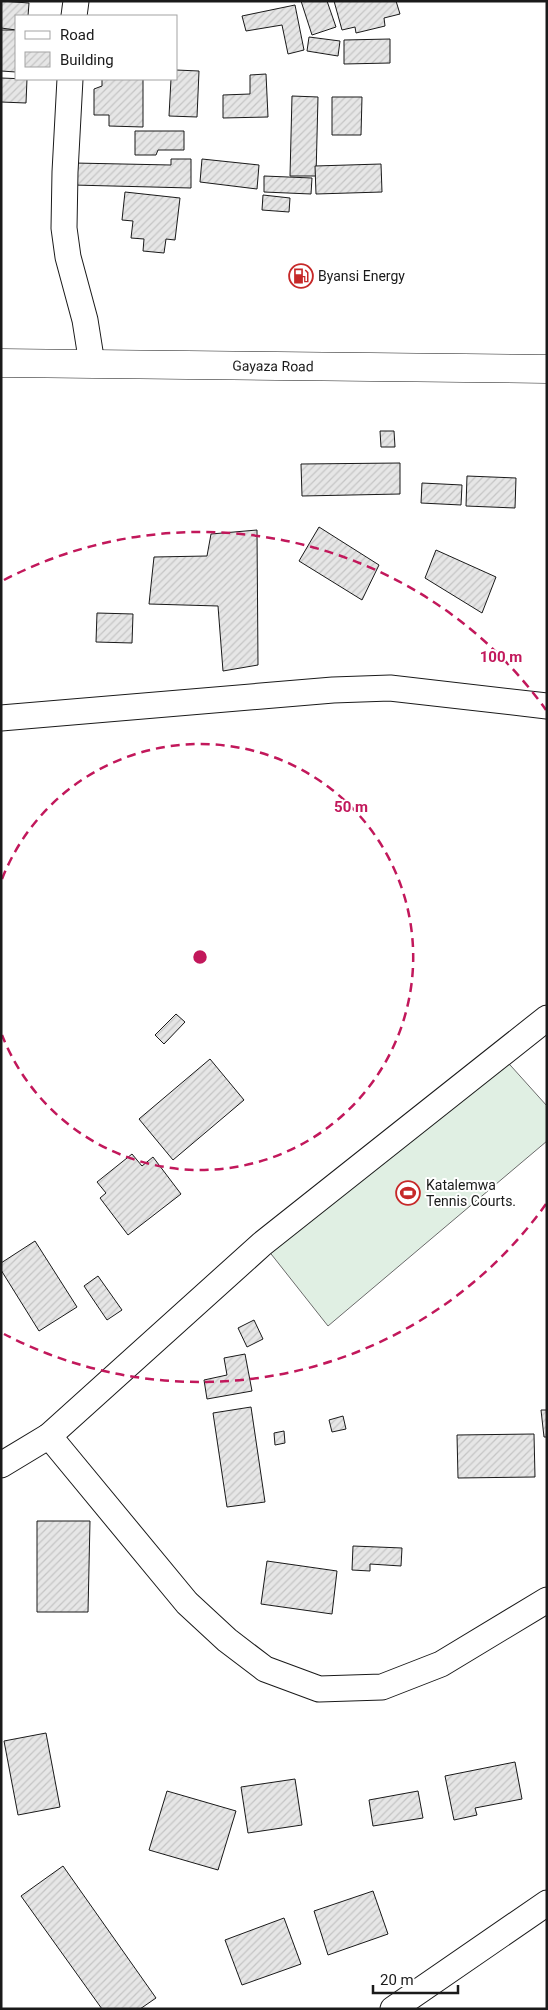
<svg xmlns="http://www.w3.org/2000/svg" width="548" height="2010" font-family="Roboto,sans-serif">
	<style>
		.garden { fill: #e0efe3; stroke: #6a6a6a }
		.building { fill: url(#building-hatch); stroke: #1a1a1a }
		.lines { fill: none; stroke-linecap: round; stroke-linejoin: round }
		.minor-casing { stroke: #1a1a1a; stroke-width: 27 }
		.primary-casing { stroke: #1a1a1a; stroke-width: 29 }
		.minor { stroke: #fff; stroke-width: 25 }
		.primary { stroke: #fff; stroke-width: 28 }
		.ring { fill: none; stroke: #c2185b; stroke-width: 2.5; stroke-dasharray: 9 6 }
		.labels { text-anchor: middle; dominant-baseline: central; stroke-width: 4; stroke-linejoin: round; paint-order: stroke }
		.poi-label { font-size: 14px; fill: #1a1a1a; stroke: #fff; text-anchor: start }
		.street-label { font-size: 14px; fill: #1a1a1a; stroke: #fff }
		.centre { fill: #c2185b; stroke: #fff; stroke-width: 2.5 }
		.ring-label { font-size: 15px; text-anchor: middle; font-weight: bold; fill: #c2185b; stroke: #fff; stroke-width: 4; stroke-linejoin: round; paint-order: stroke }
	</style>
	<defs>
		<pattern id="building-hatch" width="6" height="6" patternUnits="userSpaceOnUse" patternTransform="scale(1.25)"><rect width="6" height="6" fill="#e6e6e6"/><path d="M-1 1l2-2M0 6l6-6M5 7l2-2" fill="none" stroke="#c5c5c5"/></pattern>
	</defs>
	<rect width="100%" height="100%" fill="#fff"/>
	<polygon class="garden" points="502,1056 547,1106 547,1141 328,1326 264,1245"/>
	<g class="building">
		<polygon points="1,1 29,3 28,16 16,16 16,30 1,28"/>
		<polygon points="301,1 327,1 336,27 312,35"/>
		<polygon points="334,1 396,1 400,14 384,18 385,26 356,33 355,27 342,30"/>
		<polygon points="295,5 304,50 288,54 282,25 246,31 242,16"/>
		<polygon points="1,30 16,30 16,72 1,71"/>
		<polygon points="309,37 340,41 338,56 307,51"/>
		<polygon points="390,39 390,63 344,64 344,40"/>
		<polygon points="176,70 199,71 197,117 169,116 171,79 176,79"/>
		<polygon points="266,74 268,117 223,118 223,95 250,94 250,75"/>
		<polygon points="1,78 27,79 26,103 1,102"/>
		<polygon points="102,79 143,79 143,127 109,126 109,115 94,115 94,89 102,86"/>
		<polygon points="292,96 318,97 316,176 290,176"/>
		<polygon points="332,97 362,97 361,135 332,135"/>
		<polygon points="135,131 184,131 184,150 158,150 156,155 135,155"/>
		<polygon points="171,159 191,159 191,188 73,185 74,163 171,165"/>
		<polygon points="202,159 259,165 257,189 200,182"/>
		<polygon points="381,164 382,192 316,194 315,166"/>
		<polygon points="264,176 312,178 311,194 264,192"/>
		<polygon points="125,192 180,198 175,240 166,239 164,253 143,251 144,239 131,238 133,221 122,220"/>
		<polygon points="263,195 290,198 289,212 262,210"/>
		<polygon points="380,431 394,431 395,447 381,447"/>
		<polygon points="400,463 400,494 302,496 301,464"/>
		<polygon points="467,476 516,478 515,508 466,506"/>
		<polygon points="422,483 462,485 461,505 421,503"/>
		<polygon points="319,527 379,565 362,600 299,561"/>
		<polygon points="257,530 258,665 223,671 218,606 149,604 154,557 207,556 211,534"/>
		<polygon points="436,550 496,577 482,613 425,578"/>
		<polygon points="97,613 133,614 132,643 96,642"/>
		<polygon points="176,1014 185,1022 164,1044 155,1035"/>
		<polygon points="210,1059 244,1100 173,1160 139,1119"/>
		<polygon points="132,1154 142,1166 153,1157 181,1194 128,1235 100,1198 106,1193 97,1182"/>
		<polygon points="35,1241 77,1307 39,1331 1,1270 1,1263"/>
		<polygon points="98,1276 122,1310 107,1320 84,1286"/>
		<polygon points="254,1320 263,1339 247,1347 238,1328"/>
		<polygon points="245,1354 252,1391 207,1399 204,1380 227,1375 224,1358"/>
		<polygon points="251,1407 265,1502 227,1507 213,1413"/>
		<polygon points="541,1410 547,1410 547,1437 544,1437"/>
		<polygon points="343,1416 346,1429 332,1432 329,1420"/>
		<polygon points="284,1431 285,1443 275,1445 274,1433"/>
		<polygon points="534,1434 535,1477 458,1478 457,1435"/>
		<polygon points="37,1521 90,1521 88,1612 37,1612"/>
		<polygon points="353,1546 402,1548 401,1566 370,1564 370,1571 352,1570"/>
		<polygon points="267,1561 337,1571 332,1614 261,1604"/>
		<polygon points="46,1733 60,1807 18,1815 4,1741"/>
		<polygon points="515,1762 522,1799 475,1808 477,1815 454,1820 445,1776"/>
		<polygon points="295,1779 302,1825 248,1833 241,1787"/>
		<polygon points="167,1791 236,1811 218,1870 149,1850"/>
		<polygon points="418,1791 423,1818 373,1826 369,1800"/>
		<polygon points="63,1866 156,1998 140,2009 102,2009 21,1896"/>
		<polygon points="373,1891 388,1934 328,1955 314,1911"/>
		<polygon points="284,1918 301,1964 242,1985 225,1940"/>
	</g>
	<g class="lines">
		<g class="minor-casing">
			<g id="minor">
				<polyline points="74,16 76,1"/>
				<polyline points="70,79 65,172 64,228 68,257 85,320 92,364"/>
				<polyline points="1,718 333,690 390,688 547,706"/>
				<polyline points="49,1436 187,1603 227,1640 265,1669 319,1689 382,1687 441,1664 547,1600"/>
				<polyline points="1,1465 49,1436 262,1244 547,1018"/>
				<polyline points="393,2009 547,1903"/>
			</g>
		</g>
		<g class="primary-casing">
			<g id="primary">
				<path id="s1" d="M1,363l546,6"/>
			</g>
		</g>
		<use href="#minor" class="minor"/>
		<use href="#primary" class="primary"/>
	</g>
	<g class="ring">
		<path d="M2 879A213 213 0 1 1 2 1035"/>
		<path d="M546 1204A425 425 0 0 1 4 1334M4 580A425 425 0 0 1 546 710"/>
	</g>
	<defs>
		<g id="fuel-ring" transform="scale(1.25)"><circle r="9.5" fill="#fff" stroke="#c62828" stroke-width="1.5"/><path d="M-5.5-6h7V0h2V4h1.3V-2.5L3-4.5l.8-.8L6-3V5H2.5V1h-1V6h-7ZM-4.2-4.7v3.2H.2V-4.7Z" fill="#c62828"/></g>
		<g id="stadium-ring" transform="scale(1.25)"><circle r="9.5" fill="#fff" stroke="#c62828" stroke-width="1.5"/><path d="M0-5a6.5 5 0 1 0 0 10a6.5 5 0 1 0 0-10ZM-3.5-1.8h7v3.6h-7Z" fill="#c62828"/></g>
	</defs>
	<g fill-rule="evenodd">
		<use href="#fuel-ring" x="301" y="276"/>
		<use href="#stadium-ring" x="408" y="1193"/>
	</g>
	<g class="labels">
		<g class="poi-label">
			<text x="318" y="276">Byansi Energy</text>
			<text x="426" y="1185">Katalemwa<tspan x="426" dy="16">Tennis Courts.</tspan></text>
		</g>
		<g class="street-label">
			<text stroke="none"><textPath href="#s1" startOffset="272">Gayaza Road</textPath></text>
		</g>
	</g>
	<circle cx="200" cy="957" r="8" class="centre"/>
	<g class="ring-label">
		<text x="501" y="662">100 m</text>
		<text x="351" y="812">50 m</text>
	</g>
	<rect width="548" height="2010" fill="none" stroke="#1a1a1a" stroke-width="5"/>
	<rect x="15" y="15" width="162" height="65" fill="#ffffff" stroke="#a3a3a3"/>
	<rect x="25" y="31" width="25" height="8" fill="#ffffff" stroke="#a3a3a3"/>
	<text x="60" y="40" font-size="15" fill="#1a1a1a">Road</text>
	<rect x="25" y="52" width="25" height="15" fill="url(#building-hatch)" stroke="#a3a3a3"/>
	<text x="60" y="65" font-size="15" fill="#1a1a1a">Building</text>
	<path d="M373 1985v8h85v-8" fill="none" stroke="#1a1a1a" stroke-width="2.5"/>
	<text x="380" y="1985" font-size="15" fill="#1a1a1a" stroke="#ffffff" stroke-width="4" paint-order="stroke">20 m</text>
</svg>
